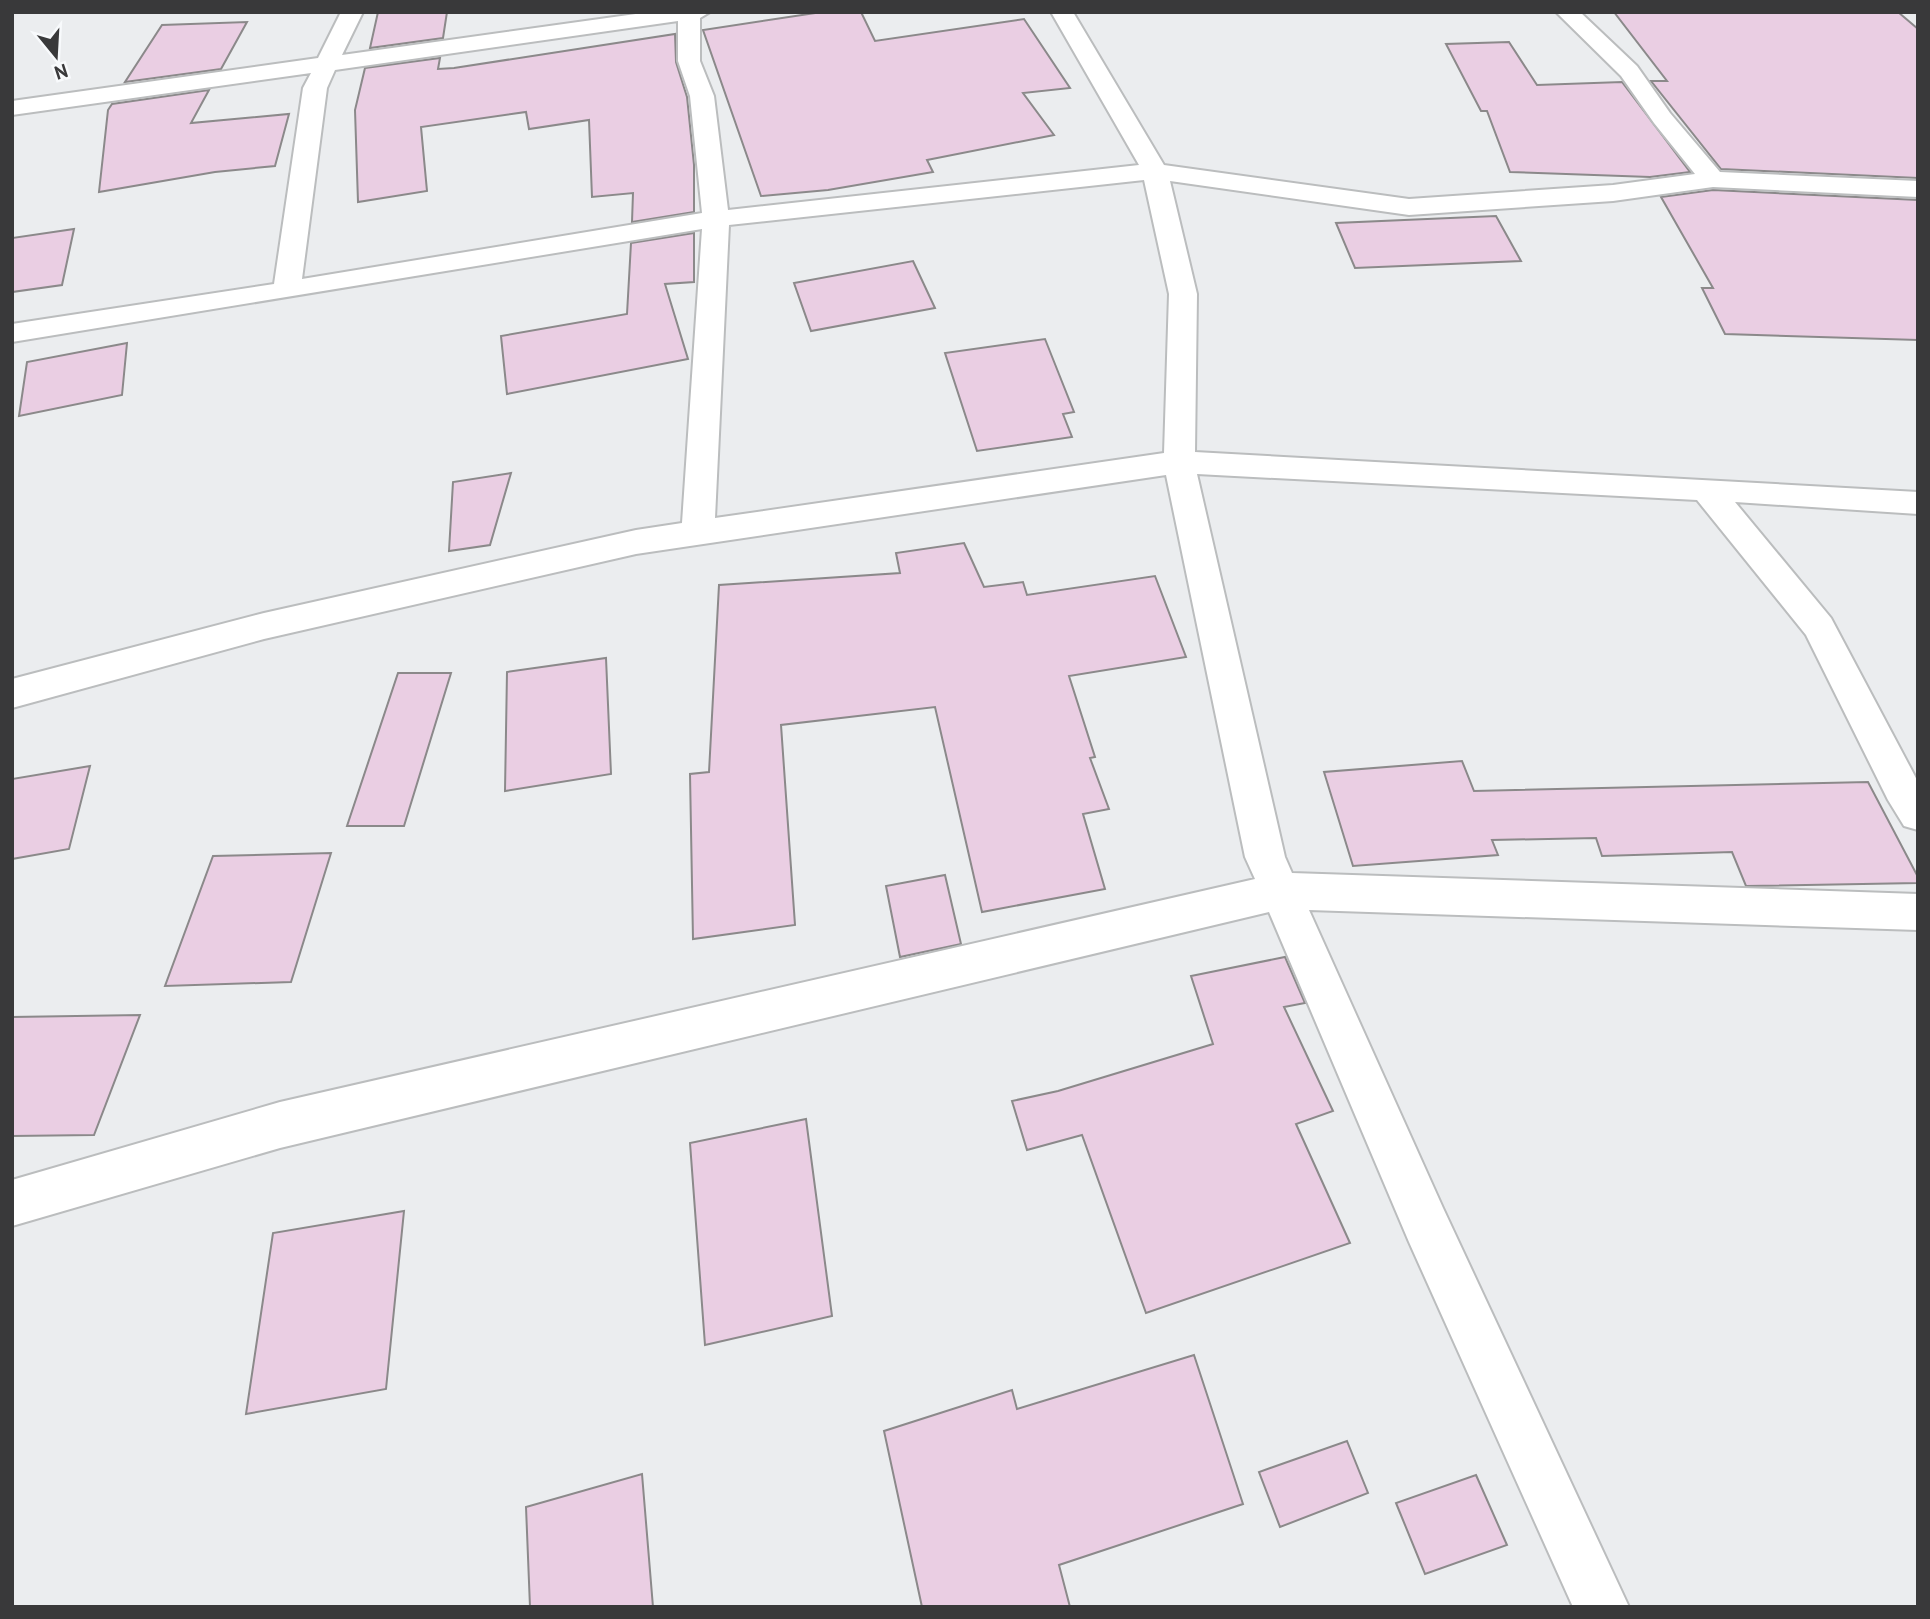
<svg xmlns="http://www.w3.org/2000/svg" width="1930" height="1619" font-family="'PT Sans',sans-serif">
	<style>
		.building { fill: #eacee3; stroke: #8b898a; stroke-width: 2 }
		.lines { fill: none; stroke-linecap: round; stroke-linejoin: round }
		.street-casing { stroke: #bbbdbe; stroke-width: 4 }
		.street { fill: #fff; fill-rule: evenodd }
	</style>
	<rect width="100%" height="100%" fill="#ebedef"/>
	<g class="building">
		<polygon points="378,12 447,12 443,38 370,48"/>
		<polygon points="822,12 861,12 875,41 1024,19 1070,88 1023,93 1054,135 927,160 933,172 828,190 761,196 703,30"/>
		<polygon points="1614,12 1898,12 1918,29 1918,178 1721,169 1651,81 1667,81"/>
		<polygon points="247,22 221,69 125,82 162,25"/>
		<polygon points="675,34 676,62 687,97 694,165 694,212 632,222 633,193 592,197 589,120 529,129 526,112 421,127 427,191 358,202 355,110 365,68 440,58 438,69 454,68"/>
		<polygon points="1509,42 1537,85 1622,82 1690,172 1650,177 1510,172 1487,111 1481,111 1446,44"/>
		<polygon points="209,90 191,123 289,114 275,166 215,172 99,192 108,110 112,104"/>
		<polygon points="1713,190 1918,200 1918,340 1725,334 1702,288 1713,288 1661,197"/>
		<polygon points="1496,216 1521,261 1355,268 1336,223"/>
		<polygon points="74,229 62,285 12,292 12,238"/>
		<polygon points="694,233 694,282 665,284 688,359 507,394 501,336 627,314 631,243"/>
		<polygon points="913,261 935,308 811,331 794,283"/>
		<polygon points="1045,339 1074,412 1063,414 1072,437 977,451 945,353"/>
		<polygon points="127,343 122,395 19,416 27,362"/>
		<polygon points="511,473 490,545 449,551 453,482"/>
		<polygon points="964,543 984,587 1023,582 1027,595 1155,576 1186,657 1069,676 1095,757 1090,758 1109,809 1083,814 1105,889 982,912 935,707 781,725 795,925 693,939 690,774 709,772 719,585 900,573 896,553"/>
		<polygon points="606,658 611,774 505,791 507,672"/>
		<polygon points="398,673 451,673 404,826 347,826"/>
		<polygon points="1462,761 1474,791 1868,782 1918,877 1918,883 1746,886 1732,852 1602,856 1596,838 1492,840 1498,855 1353,866 1324,772"/>
		<polygon points="90,766 69,849 12,859 12,779"/>
		<polygon points="331,853 291,982 165,986 213,856"/>
		<polygon points="945,875 961,944 900,957 886,886"/>
		<polygon points="1285,957 1305,1003 1284,1007 1333,1111 1296,1124 1350,1243 1146,1313 1082,1135 1027,1150 1012,1101 1058,1091 1213,1044 1191,976"/>
		<polygon points="140,1015 94,1135 12,1136 12,1017"/>
		<polygon points="806,1119 832,1316 705,1345 690,1143"/>
		<polygon points="404,1211 386,1389 246,1414 273,1233"/>
		<polygon points="1194,1355 1243,1504 1059,1565 1070,1607 922,1607 884,1431 1012,1390 1017,1409"/>
		<polygon points="1347,1441 1368,1493 1280,1527 1259,1472"/>
		<polygon points="642,1474 653,1607 530,1607 526,1507"/>
		<polygon points="1476,1475 1507,1545 1425,1574 1396,1503"/>
	</g>
	<g class="lines">
		<g class="street-casing">
			<path id="street" d="M341,12h22l-21,43 308,-43h60l-10,6v43l14,35 14,114 411,-45 -88,-153h22l91,153 245,34 204,-14 82,-11 -41,-51 -33,-47 -65,-64h24l57,54 33,47 50,59 198,9v16l-205,-10 -100,14 -204,14 -239,-34 27,113 -2,158 723,40v22l-183,-12 96,116 87,164v48l-14,-4 -16,-26 -82,-165 -109,-135 -500,-26 88,383 7,16 626,21v36l-609,-20 134,298 186,399h-56l-164,-365 -140,-330 -989,236 -268,78v-46l268,-78 975,-223 -10,-22 -79,-382 -530,79 -372,85 -252,69v-29l252,-66 372,-83 46,-7 20,-294 -690,113v-18l262,-40 29,-196 8,-15 -299,42v-14l306,-43zM678,21v40l12,35 12,117 -400,66 25,-191 8,-18zM1144,180l25,114 -5,159 -449,65 14,-293z"/>
		</g>
		<use href="#street" class="street"/>
	</g>
	<rect width="1930" height="1619" fill="none" stroke="#39393a" stroke-width="28"/>
	<g transform="translate(56 56) rotate(162)" stroke="#f8fafc" stroke-width="5" paint-order="stroke">
	<path d="M0-5L12 26L0 18L-12 26Z" fill="#39393a"/>
	<text y="-10" font-size="19" font-weight="bold" text-anchor="middle" fill="#39393a">N</text>
	</g>
</svg>
